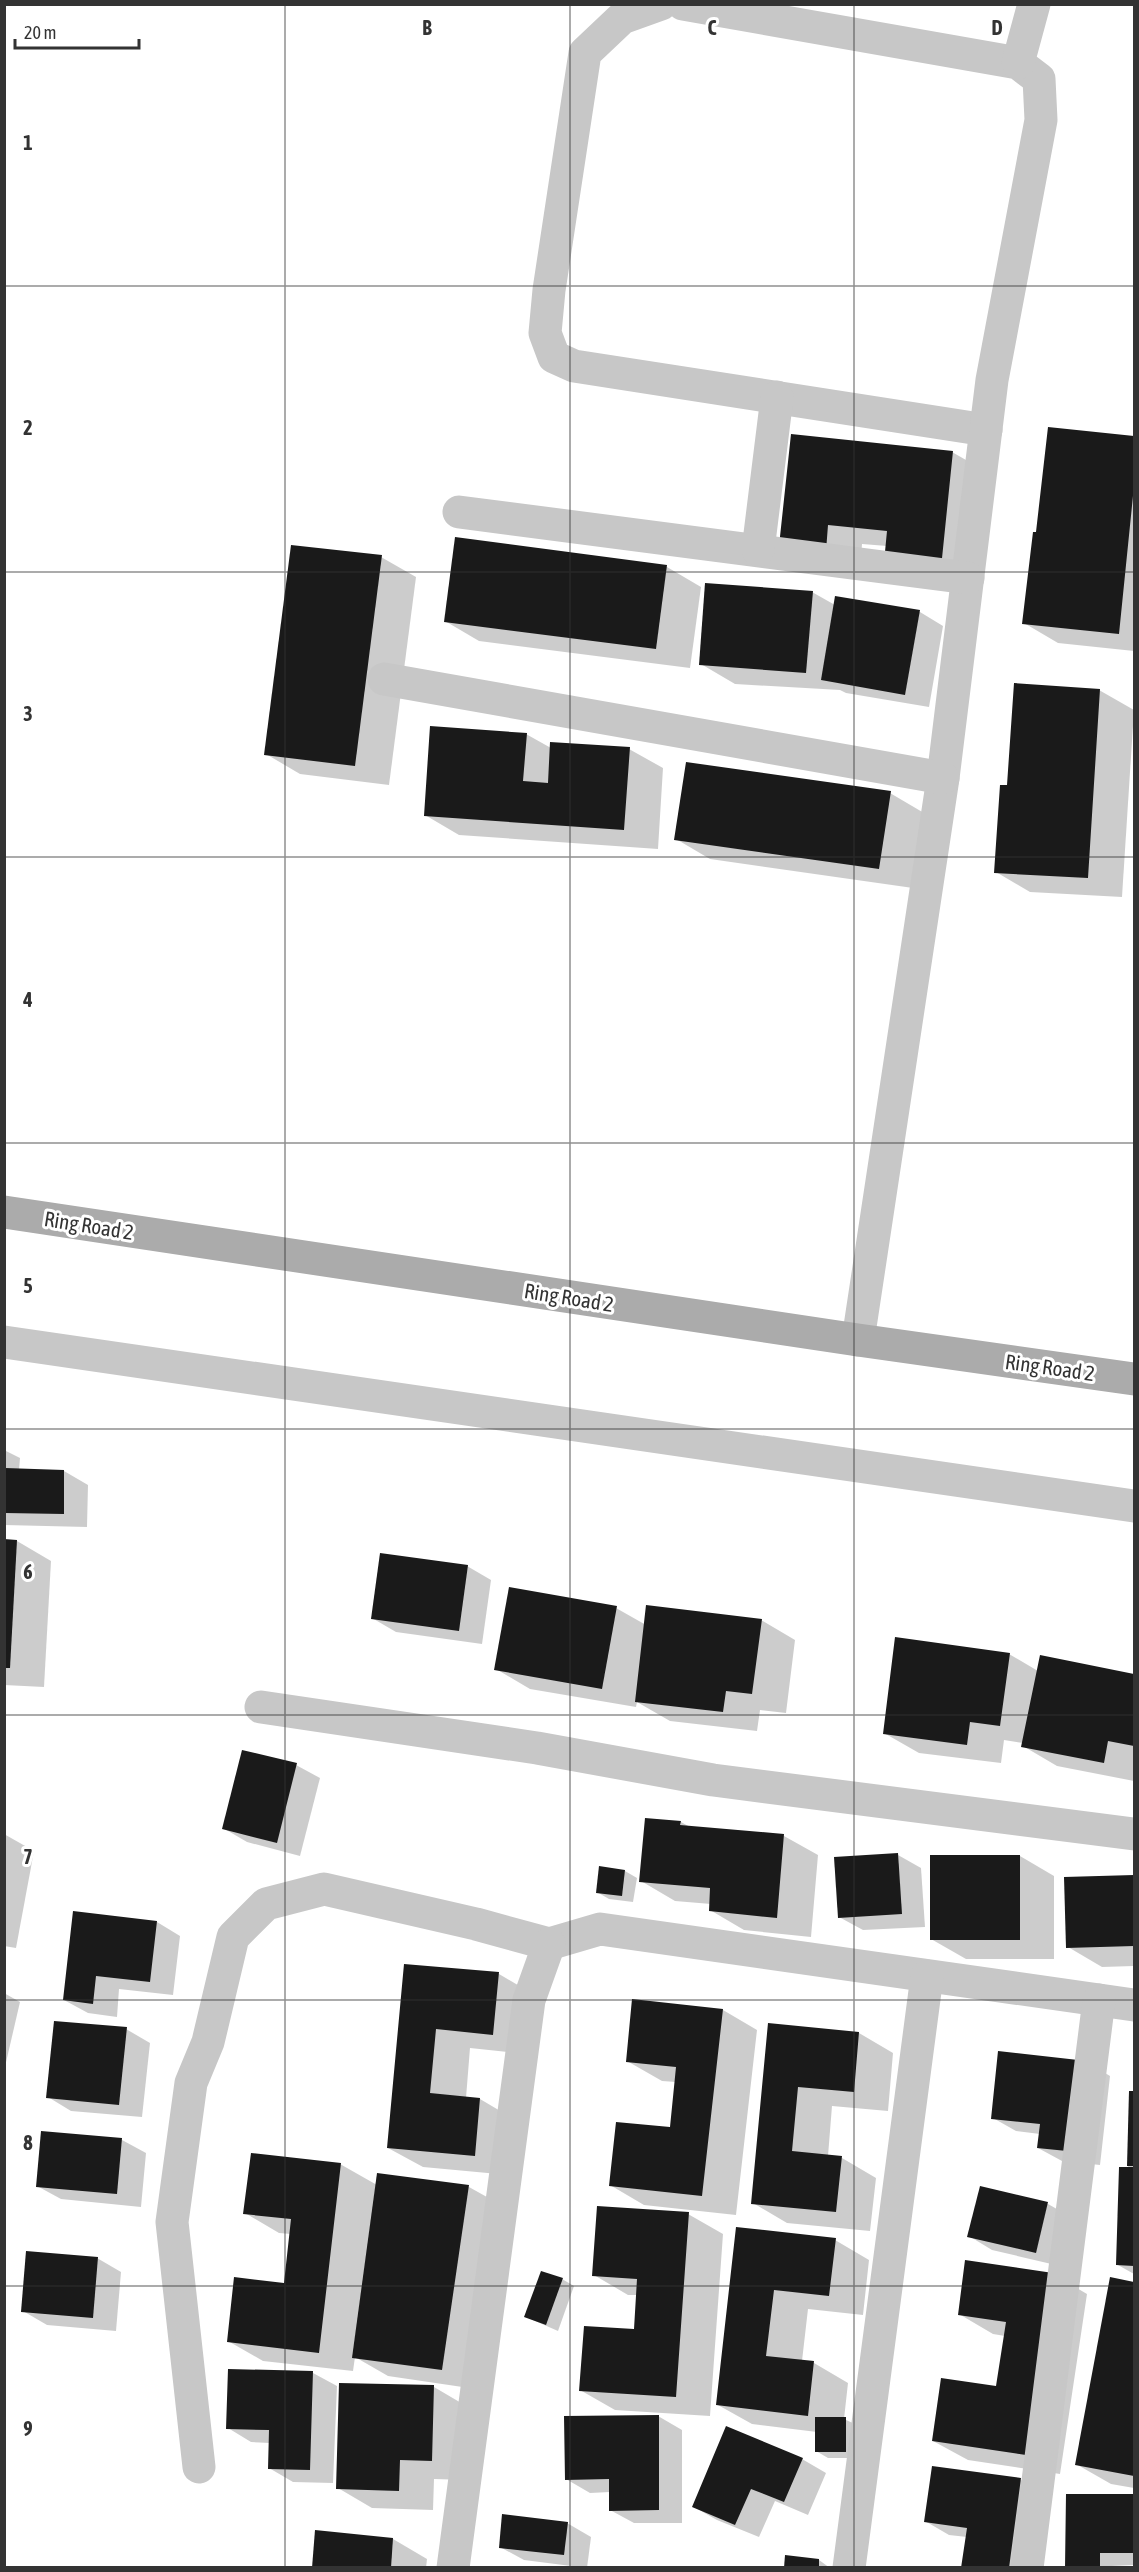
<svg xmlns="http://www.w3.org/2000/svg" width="1139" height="2572" font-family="'Asap Condensed',sans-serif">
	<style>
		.shadow { fill: #0003 }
		.building { fill: #1a1a1a }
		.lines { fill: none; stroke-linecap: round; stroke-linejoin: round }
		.minor { stroke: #c7c7c7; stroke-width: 33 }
		.major { stroke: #ababab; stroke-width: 33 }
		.grid { fill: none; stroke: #333; stroke-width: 1.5; stroke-opacity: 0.55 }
		.labels { text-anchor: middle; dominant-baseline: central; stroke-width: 6; stroke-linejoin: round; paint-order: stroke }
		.street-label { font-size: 21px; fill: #333; stroke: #fff }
		.grid-label { font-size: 20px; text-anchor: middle; font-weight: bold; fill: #333; stroke: #fff; stroke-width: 6; stroke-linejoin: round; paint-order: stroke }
	</style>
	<rect width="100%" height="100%" fill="#fff"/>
	<g class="shadow">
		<polygon points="1049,428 1134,437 1134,651 1058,643 1024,623 1037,534"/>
		<polygon points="952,452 987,472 975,587 887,546 862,544 860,570 781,545"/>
		<polygon points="457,539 667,567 701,587 690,668 479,641 445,621"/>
		<polygon points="381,557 416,577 389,785 300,774 266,754"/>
		<polygon points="812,592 835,605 836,598 920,612 943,626 929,707 846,693 840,690 735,684 701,664"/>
		<polygon points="1099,690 1134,710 1122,897 1030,892 996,872 1009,787"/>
		<polygon points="526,734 551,748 629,749 663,768 658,849 459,835 425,815"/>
		<polygon points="890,793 924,813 913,888 710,859 676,839"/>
		<polygon points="4,1450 20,1458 19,1470 64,1471 88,1485 87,1527 4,1525"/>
		<polygon points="4,1541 17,1541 51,1561 44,1687 4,1685"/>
		<polygon points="467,1566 491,1580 482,1644 396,1632 372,1618"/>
		<polygon points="616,1608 646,1625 761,1620 795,1640 786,1713 760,1710 757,1731 670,1721 637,1702 636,1707 530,1689 496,1669"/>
		<polygon points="1009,1654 1038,1671 1041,1657 1134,1675 1134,1781 1057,1766 1023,1746 1023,1743 1004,1740 1001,1763 919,1753 884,1733"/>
		<polygon points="296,1765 320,1778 300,1856 247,1842 223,1828"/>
		<polygon points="647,1819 681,1822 690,1827 784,1836 818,1855 811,1937 744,1930 710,1910 711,1904 675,1901 641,1881"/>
		<polygon points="4,1834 34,1851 16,1948 4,1946"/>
		<polygon points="898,1855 921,1868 925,1927 863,1930 839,1917"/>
		<polygon points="1020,1856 1054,1876 1054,1959 966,1959 931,1939"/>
		<polygon points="600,1868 625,1871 637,1878 633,1902 609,1899 597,1892"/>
		<polygon points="1134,1877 1134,1966 1102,1967 1068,1947 1066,1879"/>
		<polygon points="157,1922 180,1936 173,1995 119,1989 117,2017 88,2013 64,2000"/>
		<polygon points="406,1965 499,1974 533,1994 527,2054 470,2048 466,2098 480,2099 514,2119 509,2175 423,2167 388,2148"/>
		<polygon points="4,1993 20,2002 4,2071"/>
		<polygon points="723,2010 757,2030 736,2215 644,2205 610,2185 671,2129 676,2082 662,2081 627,2061"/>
		<polygon points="770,2025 859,2033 893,2053 888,2111 832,2106 828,2156 842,2158 876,2178 870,2231 787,2223 753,2203"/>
		<polygon points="126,2029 150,2043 142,2117 71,2111 48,2097"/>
		<polygon points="1087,2062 1110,2076 1100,2165 1062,2161 1038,2148 1040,2134 1016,2131 993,2118"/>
		<polygon points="1130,2093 1134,2093 1134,2274 1118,2265 1128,2168"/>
		<polygon points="42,2133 122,2140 146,2153 141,2207 61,2199 37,2186"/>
		<polygon points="340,2164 377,2185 378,2175 469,2187 503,2206 476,2389 388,2376 355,2357 353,2371 263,2361 228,2341 285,2284 291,2234 279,2233 245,2213"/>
		<polygon points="981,2188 1048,2204 1071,2217 1060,2266 992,2250 969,2236"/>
		<polygon points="688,2214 723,2234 710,2416 615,2410 580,2390 635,2331 638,2295 628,2295 594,2275"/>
		<polygon points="738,2229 835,2240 869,2260 863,2315 808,2309 802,2361 814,2363 848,2383 844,2419 857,2425 857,2458 828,2458 816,2451 817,2432 752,2424 718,2405"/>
		<polygon points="97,2258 121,2272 116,2331 47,2325 23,2311"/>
		<polygon points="1053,2274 1087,2294 1060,2474 968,2460 933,2441 997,2388 1005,2336 993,2334 959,2314"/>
		<polygon points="562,2279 574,2286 558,2331 526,2317"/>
		<polygon points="1111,2279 1134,2283 1134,2488 1111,2484 1076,2464"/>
		<polygon points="230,2371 313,2373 337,2386 333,2483 293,2482 269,2468 270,2443 251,2442 228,2428"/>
		<polygon points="434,2387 468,2407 466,2480 434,2479 433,2510 372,2508 338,2488"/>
		<polygon points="658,2416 682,2430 682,2523 634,2523 610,2510 610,2492 590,2493 566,2479"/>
		<polygon points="802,2459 826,2473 808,2515 775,2501 759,2537 717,2520 694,2507"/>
		<polygon points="1021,2480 1044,2493 1034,2568 963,2568 967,2537 949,2535 925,2521"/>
		<polygon points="1068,2496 1134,2496 1134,2565 1067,2568"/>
		<polygon points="567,2523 591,2537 587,2568 524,2560 500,2547"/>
		<polygon points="316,2532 393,2539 427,2559 426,2568 313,2568"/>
		<polygon points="819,2560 830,2568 785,2568"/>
	</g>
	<g class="building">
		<polygon points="1048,427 1134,436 1134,486 1119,634 1022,624 1033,532 1036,532"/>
		<polygon points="791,434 953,451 941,568 884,562 887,531 828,525 826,551 779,546"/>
		<polygon points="455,537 667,565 656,649 444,622"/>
		<polygon points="291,545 382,555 355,766 264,755"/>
		<polygon points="705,583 813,591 806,673 699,665"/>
		<polygon points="835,596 920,610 905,695 821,680"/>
		<polygon points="1014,683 1100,689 1088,878 994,873 1000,785 1007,785"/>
		<polygon points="430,726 527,733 523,781 548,783 550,742 630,747 624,830 424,816"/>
		<polygon points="686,762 891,791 879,869 674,840"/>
		<polygon points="5,1468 64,1470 64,1514 5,1513"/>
		<polygon points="4,1539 17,1540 10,1668 4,1668"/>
		<polygon points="380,1553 468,1565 459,1631 371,1619"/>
		<polygon points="509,1587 617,1606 602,1689 494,1670"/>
		<polygon points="646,1605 762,1619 752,1694 726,1691 723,1712 635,1702"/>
		<polygon points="895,1637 1010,1653 1000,1726 970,1722 967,1745 883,1734"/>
		<polygon points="1040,1655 1134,1674 1134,1746 1108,1741 1104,1763 1021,1747"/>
		<polygon points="242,1750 297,1763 277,1843 222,1829"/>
		<polygon points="645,1818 681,1821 680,1825 784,1834 777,1918 709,1911 710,1888 639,1882"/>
		<polygon points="898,1853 902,1914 838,1918 834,1857"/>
		<rect x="930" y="1855" width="90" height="85"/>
		<polygon points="599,1866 625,1870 622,1896 596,1893"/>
		<polygon points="1134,1875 1134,1946 1066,1948 1064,1877"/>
		<polygon points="73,1911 157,1921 150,1982 96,1976 93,2004 63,2000"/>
		<polygon points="404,1964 499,1972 493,2035 436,2029 430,2093 480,2098 475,2156 387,2148"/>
		<polygon points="632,1999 723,2009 702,2196 609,2186 616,2122 670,2127 676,2067 626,2062"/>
		<polygon points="54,2021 127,2027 119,2105 46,2098"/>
		<polygon points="768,2023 859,2032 854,2092 798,2087 792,2151 842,2156 836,2212 751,2204"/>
		<polygon points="998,2051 1087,2061 1077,2152 1037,2148 1040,2124 991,2119"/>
		<polygon points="1129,2091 1134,2091 1134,2166 1127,2166"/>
		<polygon points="41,2131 122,2138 117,2194 36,2187"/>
		<polygon points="251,2153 341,2163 319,2353 227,2342 234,2277 284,2283 291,2219 243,2214"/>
		<polygon points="1119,2167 1134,2167 1134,2266 1116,2265"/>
		<polygon points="377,2173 469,2185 442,2370 352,2358"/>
		<polygon points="980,2186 1048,2202 1036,2253 967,2237"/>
		<polygon points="597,2206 689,2212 676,2397 579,2391 584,2326 634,2329 637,2279 592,2276"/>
		<polygon points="736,2227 836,2238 829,2296 774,2290 766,2356 814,2361 808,2416 716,2405"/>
		<polygon points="26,2251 98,2257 93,2318 21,2312"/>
		<polygon points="965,2260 1053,2273 1026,2455 932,2441 941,2378 996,2386 1006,2322 958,2315"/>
		<polygon points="541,2271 563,2278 546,2325 524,2317"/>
		<polygon points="1110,2277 1134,2282 1134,2476 1075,2465"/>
		<polygon points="228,2369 313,2371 310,2470 268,2469 269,2430 226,2429"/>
		<polygon points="339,2383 434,2385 432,2461 400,2460 399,2491 336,2489"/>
		<polygon points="659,2415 659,2510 609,2511 609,2479 565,2480 564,2416"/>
		<rect x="815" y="2417" width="31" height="35"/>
		<polygon points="726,2426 803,2458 784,2502 751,2489 735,2525 692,2507"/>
		<polygon points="932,2466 1021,2478 1009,2568 961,2568 967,2528 924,2522"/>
		<polygon points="1066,2494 1134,2494 1134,2553 1100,2553 1100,2568 1065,2568"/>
		<polygon points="502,2514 568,2522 564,2555 499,2548"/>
		<polygon points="315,2530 393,2538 391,2568 312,2568"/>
		<polygon points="785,2555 819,2559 819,2568 784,2568"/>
	</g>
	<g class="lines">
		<g class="minor">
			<polyline points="661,4 622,18 585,53 549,290 545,333 554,357 574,366 986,430"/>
			<polyline points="683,4 1018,63 1039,79 1041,120 992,380 943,778 858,1340"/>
			<polyline points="1018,63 1034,4"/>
			<polyline points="459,512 968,578"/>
			<polyline points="758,550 777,397"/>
			<polyline points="384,679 943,778"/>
			<polyline points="4,1342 1134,1506"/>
			<polyline points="261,1707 537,1748 713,1780 1134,1834"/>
			<polyline points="199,2467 172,2222 191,2083 208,2042 233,1937 266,1904 324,1889 476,1924 549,1944 600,1929 1134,2005"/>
			<polyline points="453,2568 529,2000 549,1944"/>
			<polyline points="849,2568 927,1976"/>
			<polyline points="1027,2568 1099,2000"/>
		</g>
		<polyline class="major" points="4,1212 858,1340 1134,1379"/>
	</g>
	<path class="grid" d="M285,4v2564M570,4v2564M854,4v2564M4,286h1130M4,572h1130M4,857h1130M4,1143h1130M4,1429h1130M4,1715h1130M4,2000h1130M4,2286h1130"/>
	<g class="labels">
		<g class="street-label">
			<text transform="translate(89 1225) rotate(9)">Ring Road 2</text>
			<text transform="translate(569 1297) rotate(9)">Ring Road 2</text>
			<text transform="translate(1050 1367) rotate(8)">Ring Road 2</text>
		</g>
	</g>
	<g class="grid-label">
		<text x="427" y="35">B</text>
		<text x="712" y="35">C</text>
		<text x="997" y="35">D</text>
		<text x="28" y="150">1</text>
		<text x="28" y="435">2</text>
		<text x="28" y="721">3</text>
		<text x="28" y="1007">4</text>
		<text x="28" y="1293">5</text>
		<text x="28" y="1579">6</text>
		<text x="28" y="1864">7</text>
		<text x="28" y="2150">8</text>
		<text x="28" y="2436">9</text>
	</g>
	<rect width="1139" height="2572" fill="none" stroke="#333333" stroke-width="12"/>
	<path d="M15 39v9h124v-9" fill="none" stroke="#333333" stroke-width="3"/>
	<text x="24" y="39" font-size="18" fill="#333333" stroke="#ffffff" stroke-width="4.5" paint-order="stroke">20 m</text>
</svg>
